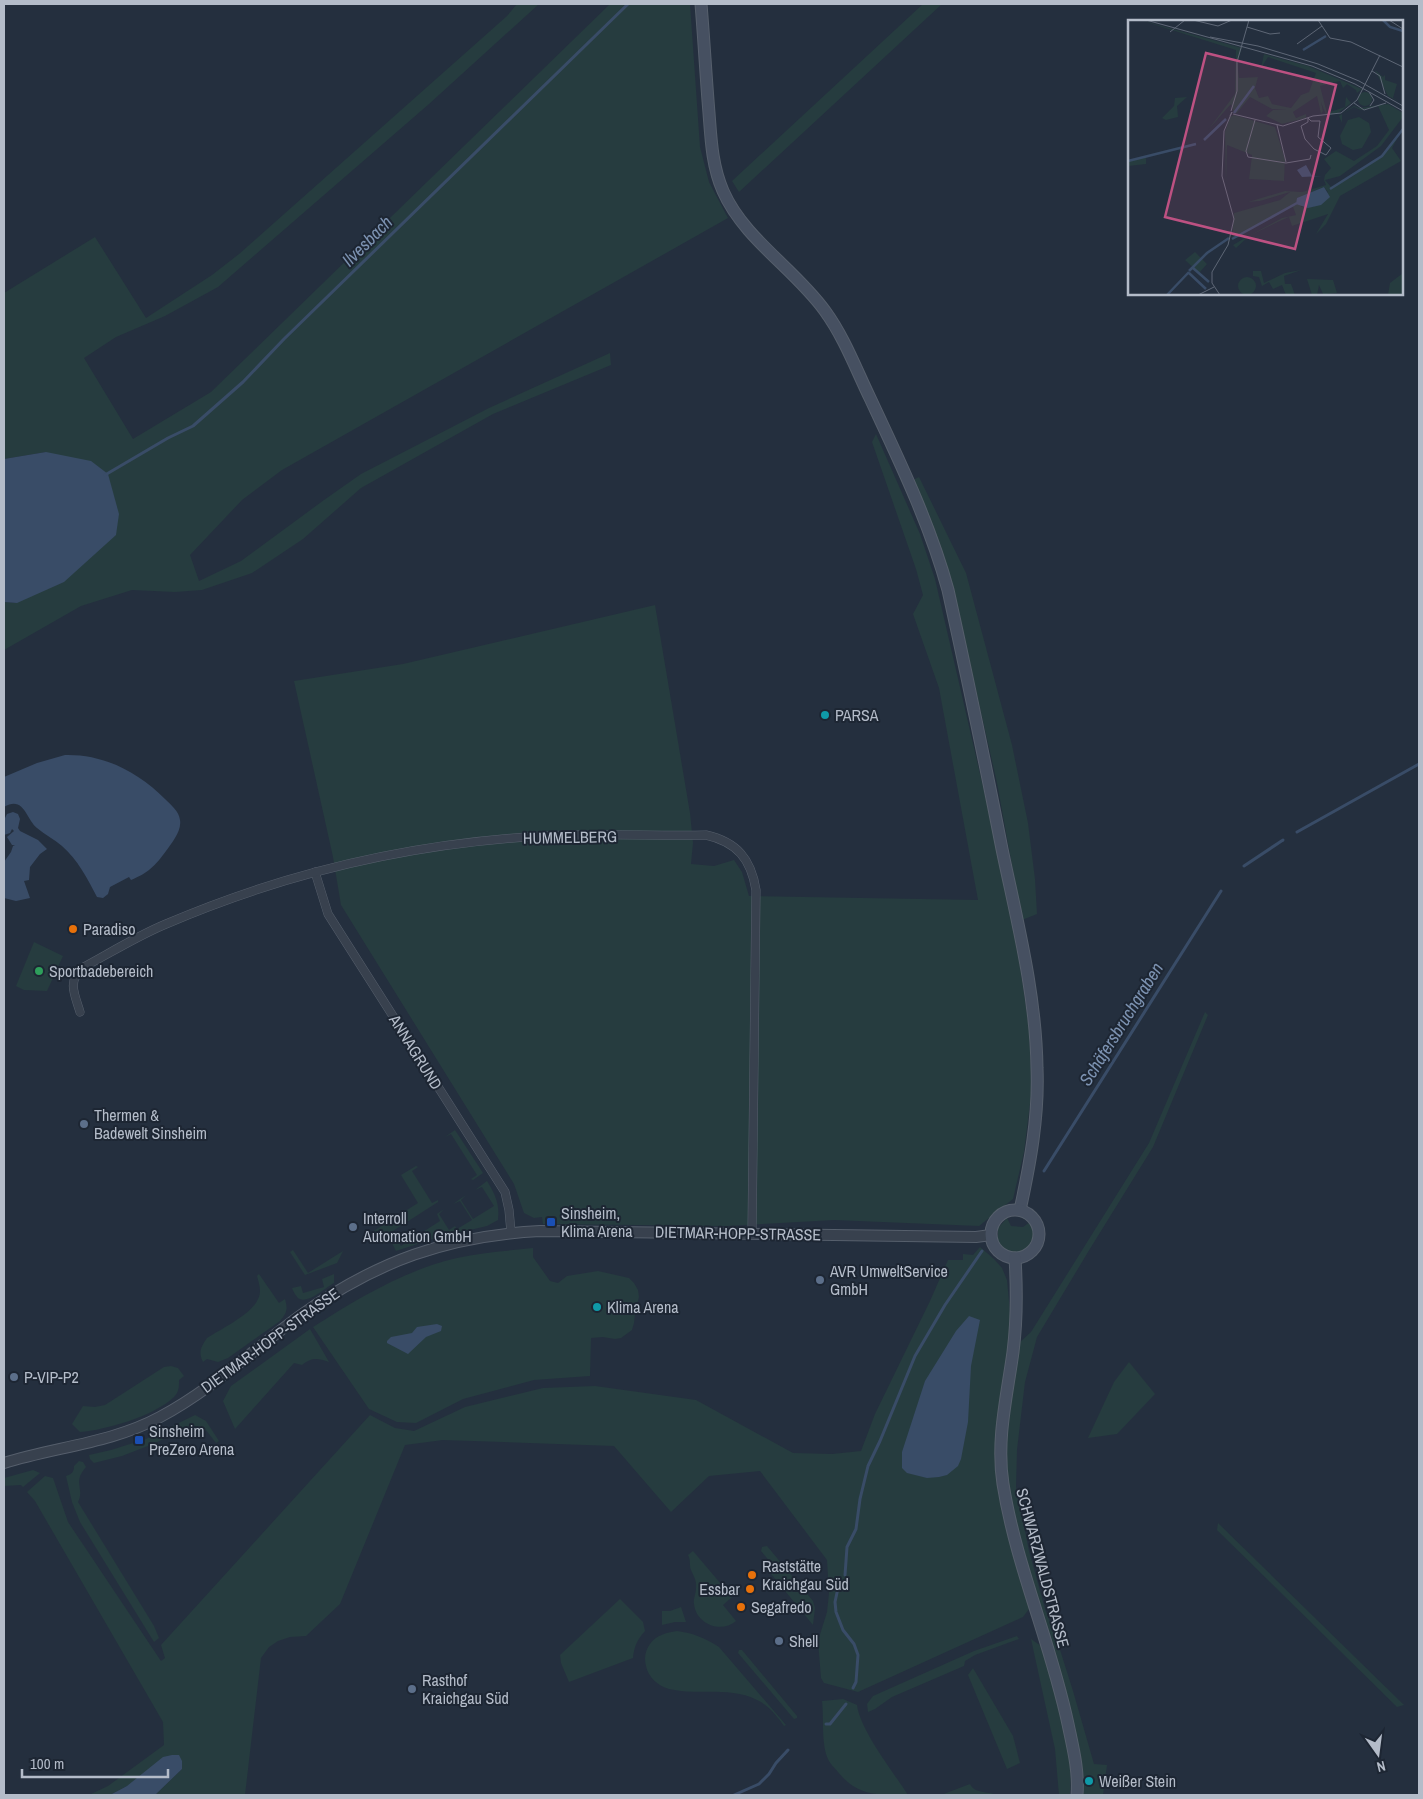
<svg xmlns="http://www.w3.org/2000/svg" width="1423" height="1799" font-family="'Archivo Narrow',sans-serif">
	<style>
		.green { fill: #263c3f }
		.water { fill: #394c67 }
		.lines { fill: none; stroke-linecap: round; stroke-linejoin: round }
		.stream { stroke: #394c67; stroke-width: 3 }
		.minor-casing { stroke: #565f6c; stroke-width: 9 }
		.tertiary-casing { stroke: #565f6c; stroke-width: 12 }
		.secondary-casing { stroke: #565f6c; stroke-width: 13 }
		.minor { stroke: #38414e; stroke-width: 8 }
		.tertiary { stroke: #38414e; stroke-width: 10 }
		.secondary { stroke: #465061; stroke-width: 11 }
		.culture-dot { fill: #0f9aa8; stroke: #1d2633; stroke-width: 2 }
		.food-dot { fill: #e8710a; stroke: #1d2633; stroke-width: 2 }
		.leisure-dot { fill: #2e9e5b; stroke: #1d2633; stroke-width: 2 }
		.service-dot { fill: #5c6f8a; stroke: #1d2633; stroke-width: 2 }
		.transit-dot { fill: #1a4fb4; stroke: #1d2633; stroke-width: 2 }
		.labels { text-anchor: middle; dominant-baseline: central; stroke-width: 4; stroke-linejoin: round; paint-order: stroke }
		.poi-label { font-size: 16px; fill: #b4bcc9; stroke: #1d2633; text-anchor: start }
		.street-label { font-size: 16px; fill: #b4bcc9; stroke: #1d2633 }
		.water-label { font-size: 18px; font-style: italic; fill: #7c92b1; stroke: #1d2633 }
		.inset-river { fill: none; stroke: #394c67; stroke-width: 2.5 }
		.inset-road { fill: none; stroke: #5e6776; stroke-width: 1 }
		.view { fill: #bd5182; fill-opacity: 0.15; stroke: #bd5182; stroke-width: 2.5 }
		.inset-edge { fill: none; stroke: #b4bcc9; stroke-width: 2.5 }
	</style>
	<rect width="100%" height="100%" fill="#242f3e"/>
	<g class="green">
		<polygon points="517,4 539,4 429,104 218,287 165,316 116,337 84,358 133,439 211,392 610,4 690,4 700,147 709,182 728,218 282,470 242,500 190,555 199,581 241,561 324,500 361,474 489,408 610,353 611,365 493,414 361,488 303,539 252,573 202,590 175,592 132,590 81,606 4,650 4,602 17,603 46,452 4,459 4,293 95,237 146,318 212,275 239,254 507,16"/>
		<polygon points="923,4 942,4 739,192 732,181"/>
		<polygon points="876,434 920,534 935,579 999,856 1020,966 1029,1028 1032,1088 1024,1152 1013,1199 979,1226 834,1220 726,1226 543,1224 542,1217 534,1218 524,1213 514,1184 341,905 333,857 294,681 403,664 655,605 690,813 693,843 691,864 714,866 734,860 742,872 749,896 978,900 939,688 913,614 923,595 916,569 872,442"/>
		<polygon points="919,477 966,573 1012,745 1028,823 1035,879 1037,914 1022,920 997,783 951,579 911,481"/>
		<polygon points="34,942 63,956 47,991 24,990 16,986"/>
		<polygon points="1205,1012 1208,1015 1153,1147 1088,1252 1037,1337 1025,1382 1017,1450 1016,1487 1029,1551 1045,1609 1056,1637 1073,1691 1094,1764 1107,1765 1103,1795 1083,1795 1084,1784 1082,1767 1068,1705 1010,1501 1005,1448 1018,1344 1031,1332 1149,1143"/>
		<polygon points="455,1130 483,1173 473,1180 471,1179 477,1175 451,1134 445,1137"/>
		<polygon points="416,1166 418,1167 412,1171 432,1203 438,1200 438,1202 385,1236 372,1232 418,1203 401,1175"/>
		<path d="M487,1181c8,13 13,23 11,39l-11,6 -51,12 -40,13 -4,-8 5,-3 4,6 39,-25 -3,-7 7,-5 -5,5 10,16 6,-4 2,3 15,-9 -12,-19 -7,3 13,-9 -5,5 12,19 21,-13 -12,-19 -7,3z"/>
		<path d="M1007,1218l4,8 12,1 7,-5c8,12 4,25 -9,31l-14,-1 -9,-10v-14z"/>
		<path d="M980,1247l14,12 8,9 5,12 4,42 -14,160c5,42 19,81 32,121v6l-6,8 -165,75 -34,-9 -3,-5 -3,-37 9,-29 2,-19 -2,-33 -67,-89 -51,5 -38,36 -57,-66 -171,-6 -38,5 -65,159 -34,32 -16,1 -12,4 -9,6 -8,11 -16,137h-90l27,-26 -55,17 -17,9h-21l19,-9 56,-41 -1,-23 -128,-221 -8,-9 18,-16 8,2 15,44 93,139 4,-3 -4,-13 209,-230 25,13 19,3 51,-24 78,-19 52,-2 101,14 97,53 39,1 29,-3 14,-37 55,-113 18,-41h15v-6l10,1z"/>
		<path d="M533,1248v9l17,24 8,2 9,-7 31,-5 31,7 5,5 4,7 1,7 -4,16 -1,10 -2,7 -11,8 -6,1 -12,-2 -12,1 -1,38 -56,4 -71,19 -47,24 -19,-1 -28,-13 -56,-82c44,-28 92,-57 144,-69 25,-6 51,-7 76,-10z"/>
		<polygon points="293,1250 308,1273 343,1251 337,1263 305,1275 290,1252"/>
		<path d="M259,1274l20,29 6,-4c3,10 2,14 -5,22l-52,37 -10,4 -11,-3 -4,3c-5,-10 -2,-15 4,-24 14,-9 45,-24 51,-39 4,-7 1,-16 -1,-23z"/>
		<path d="M334,1274v9c-9,5 -27,22 -36,15 -2,-2 -5,-7 -6,-10l9,-2 2,7 21,-6 -2,-8z"/>
		<path d="M310,1329l19,33c-12,-4 -17,-5 -27,3l-8,-2 -59,66 -12,-28 8,-15z"/>
		<polygon points="1129,1362 1155,1394 1117,1434 1088,1438 1114,1382"/>
		<path d="M171,1366l7,2 6,8 -5,4c0,7 0,12 -5,17 -20,19 -68,33 -94,35l-8,-8 11,-18 12,1 10,-2 59,-38z"/>
		<polygon points="195,1415 206,1421 219,1441 216,1443 206,1430 202,1436 197,1430 187,1428 153,1444 122,1456 94,1463 90,1459 89,1455 111,1450 146,1439"/>
		<path d="M79,1461l4,1 3,5c-14,16 -1,21 -8,35l76,124 5,12 -5,4 -74,-120 -8,-20 -6,-26c6,-2 8,-4 8,-10z"/>
		<polygon points="33,1470 40,1473 23,1487 21,1485 4,1486 4,1478"/>
		<polygon points="1218,1523 1404,1705 1397,1707 1217,1530"/>
		<polygon points="767,1546 813,1601 815,1608 813,1625 767,1569 772,1564 761,1551 762,1547"/>
		<path d="M693,1551l39,46 -9,8 13,16c-15,13 -40,3 -42,-17 -1,-5 2,-10 2,-16 1,-7 -2,-11 -5,-18 -2,-5 0,-10 -3,-15z"/>
		<path d="M620,1599l23,23 2,9c-8,9 -11,16 -12,27l-64,24 -8,-19 -1,-8z"/>
		<polygon points="681,1607 686,1622 675,1622 662,1625 662,1611 670,1611"/>
		<path d="M677,1631c16,2 28,7 42,16l67,78 -2,1c-7,-10 -16,-21 -27,-26 -28,-14 -59,-4 -88,-11 -11,-3 -21,-12 -23,-23 -2,-8 -1,-15 4,-22 6,-9 16,-11 27,-13z"/>
		<polygon points="1017,1636 1019,1639 975,1655 965,1661 964,1666 892,1697 875,1709 868,1712 867,1704 873,1696 974,1651"/>
		<polygon points="1031,1639 1041,1646 1061,1709 1071,1769 1070,1795 1059,1795 1055,1749"/>
		<polygon points="739,1650 742,1650 797,1716 797,1718 794,1719 738,1653"/>
		<polygon points="973,1668 1013,1736 1020,1763 1007,1769 968,1675"/>
		<path d="M843,1699l14,6c3,25 37,68 51,90 -29,0 -50,2 -70,-23 -3,-4 -8,-8 -10,-13 -7,-15 -4,-41 -6,-58z"/>
		<path d="M970,1784c5,10 17,7 27,11h-56z"/>
	</g>
	<g class="water">
		<polygon points="46,452 91,461 108,474 119,514 116,535 64,582 17,603 4,602 4,459"/>
		<path d="M65,755c39,-1 73,17 100,44 6,6 14,12 15,21 2,11 -9,24 -14,31 -11,15 -18,22 -35,29l-2,-3 -19,10 -2,7 -5,4 -6,-1c-10,-19 -19,-37 -35,-51 -8,-7 -17,-11 -25,-18 -11,-9 -13,-33 -33,-21v-30l33,-14z"/>
		<polygon points="13,812 18,814 20,819 18,828 20,831 38,840 47,849 40,854 35,850 40,854 30,867 29,880 24,881 30,898 16,901 4,898 4,862 11,852 13,846 15,845 12,845 7,837 14,831 12,829 10,833 4,835 4,820 7,814"/>
		<polygon points="969,1316 980,1320 971,1366 968,1422 961,1459 958,1466 947,1475 939,1477 927,1478 907,1473 902,1468 902,1452 925,1381 956,1331"/>
		<polygon points="437,1324 442,1326 441,1331 426,1337 408,1354 387,1343 387,1341 391,1337 412,1333 417,1327"/>
		<polygon points="172,1755 179,1755 182,1761 182,1769 155,1795 110,1795 127,1786 163,1757"/>
	</g>
	<g class="lines">
		<g class="stream">
			<polyline points="105,475 168,438 193,426 243,382 284,339 628,4"/>
			<polyline points="1297,832 1419,764"/>
			<polyline points="1244,866 1283,840"/>
			<polyline points="1044,1171 1221,891"/>
			<polyline points="845,1575 847,1547 856,1529 860,1499 868,1466 880,1441 915,1356 945,1305 982,1251"/>
			<polyline points="838,1588 835,1602 836,1612 843,1630 854,1644 858,1655 856,1682 853,1688"/>
			<polyline points="826,1724 830,1724 846,1704"/>
			<polyline points="734,1795 759,1784 769,1774 776,1763 788,1750"/>
		</g>
		<g class="minor-casing">
			<g id="minor">
				<polyline points="315,872 328,914 505,1192 509,1210 511,1232"/>
				<path d="M80,1012c-5,-17 -13,-30 2,-44 28,-15 55,-32 84,-44 119,-51 248,-81 378,-88 54,-3 108,0 162,-1 31,7 45,24 50,55l-4,343"/>
			</g>
		</g>
		<g class="tertiary-casing">
			<path id="tertiary" d="M4,1463c51,-16 108,-20 156,-46 51,-27 94,-68 141,-102 76,-54 146,-79 239,-84l436,6 15,-2"/>
		</g>
		<g class="secondary-casing">
			<g id="secondary">
				<path d="M701,4c3,36 5,73 8,109 2,26 3,53 14,78 21,48 72,78 102,120 19,26 31,58 45,87 29,62 60,126 78,192 19,86 37,172 54,259 15,72 34,145 35,219 2,48 -7,96 -17,142"/>
				<circle cx="1015" cy="1234" r="24"/>
				<path d="M1015,1258c2,32 2,63 -2,94 -6,44 -17,88 -10,132 13,82 48,159 65,240 5,24 11,47 9,71"/>
			</g>
		</g>
		<use href="#minor" class="minor"/>
		<use href="#tertiary" class="tertiary"/>
		<use href="#secondary" class="secondary"/>
	</g>
	<g class="culture-dot">
		<circle cx="825" cy="715" r="5"/>
		<circle cx="597" cy="1307" r="5"/>
		<circle cx="1089" cy="1781" r="5"/>
	</g>
	<g class="food-dot">
		<circle cx="73" cy="929" r="5"/>
		<circle cx="752" cy="1575" r="5"/>
		<circle cx="750" cy="1589" r="5"/>
		<circle cx="741" cy="1607" r="5"/>
	</g>
	<circle class="leisure-dot" cx="39" cy="971" r="5"/>
	<g class="service-dot">
		<circle cx="84" cy="1124" r="5"/>
		<circle cx="353" cy="1227" r="5"/>
		<circle cx="820" cy="1280" r="5"/>
		<circle cx="14" cy="1377" r="5"/>
		<circle cx="779" cy="1641" r="5"/>
		<circle cx="412" cy="1689" r="5"/>
	</g>
	<g class="transit-dot">
		<rect x="546" y="1217" width="10" height="10" rx="2.5"/>
		<rect x="134" y="1435" width="10" height="10" rx="2.5"/>
	</g>
	<g class="labels">
		<g class="poi-label">
			<text x="835" y="715">PARSA</text>
			<text x="83" y="929">Paradiso</text>
			<text x="49" y="971">Sportbadebereich</text>
			<text x="94" y="1115">Thermen &amp;<tspan x="94" dy="18">Badewelt Sinsheim</tspan></text>
			<text x="561" y="1213">Sinsheim,<tspan x="561" dy="18">Klima Arena</tspan></text>
			<text x="363" y="1218">Interroll<tspan x="363" dy="18">Automation GmbH</tspan></text>
			<text x="830" y="1271">AVR UmweltService<tspan x="830" dy="18">GmbH</tspan></text>
			<text x="607" y="1307">Klima Arena</text>
			<text x="24" y="1377">P-VIP-P2</text>
			<text x="149" y="1431">Sinsheim<tspan x="149" dy="18">PreZero Arena</tspan></text>
			<text x="762" y="1566">Raststätte<tspan x="762" dy="18">Kraichgau Süd</tspan></text>
			<text x="740" y="1589" text-anchor="end">Essbar</text>
			<text x="751" y="1607">Segafredo</text>
			<text x="789" y="1641">Shell</text>
			<text x="422" y="1680">Rasthof<tspan x="422" dy="18">Kraichgau Süd</tspan></text>
			<text x="1099" y="1781">Weißer Stein</text>
		</g>
		<g class="street-label">
			<text transform="translate(570 837) rotate(-1)">HUMMELBERG</text>
			<text transform="translate(416 1052) rotate(58)">ANNAGRUND</text>
			<text transform="translate(738 1233) rotate(1)">DIETMAR-HOPP-STRASSE</text>
			<text transform="translate(270 1340) rotate(-36)">DIETMAR-HOPP-STRASSE</text>
			<text transform="translate(1043 1568) rotate(75)">SCHWARZWALDSTRASSE</text>
		</g>
		<g class="water-label">
			<text transform="translate(367 241) rotate(-45)">Ilvesbach</text>
			<text transform="translate(1121 1024) rotate(-58)">Schäfersbruchgraben</text>
		</g>
	</g>
	<g transform="translate(1128 20)">
		<rect width="275" height="275" fill="#242f3e"/>
		<path d="M12,0l102,28 -5,14 2,16 19,-1 -3,11 4,10 9,-2 4,8 19,4 10,-13 8,-3 7,-19 -48,-16 -7,11 3,-14 44,12 54,23 -5,4 -1,-3 -9,-6 -4,4 -3,-7 -20,5 7,27 18,-6 1,-10 5,6 -13,10 -12,2 -5,-13 2,9 -2,3 -4,-18 -24,16 3,6 10,-4v4l-24,6 -16,-8 7,-6h13l-14,-1 -22,-12 -13,16h-3l-3,-9 -23,26 27,-36 1,-44zM247,50l8,7 2,-2v5l12,4 -4,14 9,5 -14,-7zM230 79a7 7 0 1 1 14 0a7 7 0 1 1-14 0ZM59,77l-10,9 1,11 -12,3 -4,-2 12,-12 1,-8zM260,84l15,9v4l-22,29 -41,30 -15,4 6,7 19,-9 32,-22 21,-28 -11,20 9,13 -61,35 -14,28 -10,10 12,-20 -36,12 -3,-9 -7,3 -33,16 -13,12 -3,-3 12,-7 37,-20 14,-3 -3,-8 -8,2 -53,31 2,-27 46,-13 10,-8 -30,9 -12,1 37,-11 17,1 24,-7 -2,-5 1,-5 6,-7 -7,-9 12,-8 18,10 23,-15 12,-16 -11,-24 -17,4 -7,-3 -12,7v9l-3,-7 15,-10 5,2zM196,167l4,5 -15,15h-12l6,-13zM106,95l41,12 10,32 -1,22 -35,-2 3,-24 -25,-10 -1,44 -1,-57 5,-15zM231,97l10,6 2,9 -9,16 -9,2 -11,-6 -2,-8 8,-16zM18,137v7l-18,2v-6zM67,232l12,12 -8,9 -14,-13zM173,250l-17,6 1,8h6l4,11h-9l-4,-10 -9,4 -4,-7 -7,4 -3,-9 -6,-1v-5h8l3,12 21,-10zM275,253v22h-15l2,-12zM110 266a9 9 0 1 1 18 0a9 9 0 1 1-18 0ZM179,259l26,1 4,13 -19,2 5,-1 -4,-9 -2,10h-5z" fill="#263c3f" fill-rule="evenodd"/>
		<path d="M178,145l6,11h10l-20,1 -5,-7zM196,167l6,10 -9,8 -13,3 -12,-4 1,-6z" fill="#394c67"/>
		<path class="inset-river" d="M255,0l7,7 13,4M175,30l23,-14M106,93l20,-27M76,120l22,-21M0,141l68,-17M202,169l52,-33 21,-27M104,219l65,-36M65,248l16,14M61,251l18,-18 22,-15M61,253l17,16M39,275l22,-23"/>
		<path class="inset-road" d="M18,0l166,46 43,18 48,27M65,0l25,6 14,-6M190,0l12,18 21,4 52,25M261,0l14,9M119,7l23,7 10,-1M42,12l15,-12M82,17l48,9 60,18 41,17 44,25M169,24l25,-18M244,51l8,5 5,18M241,72l5,8 -4,6M226,83l10,7 22,-7M103,91l6,-20v-29l12,-42M105,94l50,12 30,-10 28,-3 16,-13 23,-45M180,98l3,3h9l-2,16 13,11 -5,7 -12,-6 -9,-10 -4,-13 7,-4zM127,100l-9,31 2,6 38,6 24,-4 1,-4M149,105l9,37M70,275l16,-8M92,275l-8,-12v-11l16,-27 6,-26 -12,-43 2,-45 8,-19 -2,4"/>
		<path class="view" d="M78,33l130,32 -41,164 -130,-32z"/>
		<rect width="275" height="275" class="inset-edge"/>
	</g>
	<rect width="1423" height="1799" fill="none" stroke="#b4bcc9" stroke-width="10"/>
	<g transform="translate(1378 1754) rotate(166)" stroke="#1d2633" stroke-width="4" paint-order="stroke">
	<path d="M0-4L9 19L0 12L-9 19Z" fill="#b4bcc9"/>
	<text y="-8" font-size="14" font-weight="bold" text-anchor="middle" fill="#b4bcc9">N</text>
	</g>
	<path d="M22 1769v8h146v-8" fill="none" stroke="#b4bcc9" stroke-width="2.5"/>
	<text x="30" y="1769" font-size="15" fill="#b4bcc9" stroke="#1d2633" stroke-width="4" paint-order="stroke">100 m</text>
</svg>
